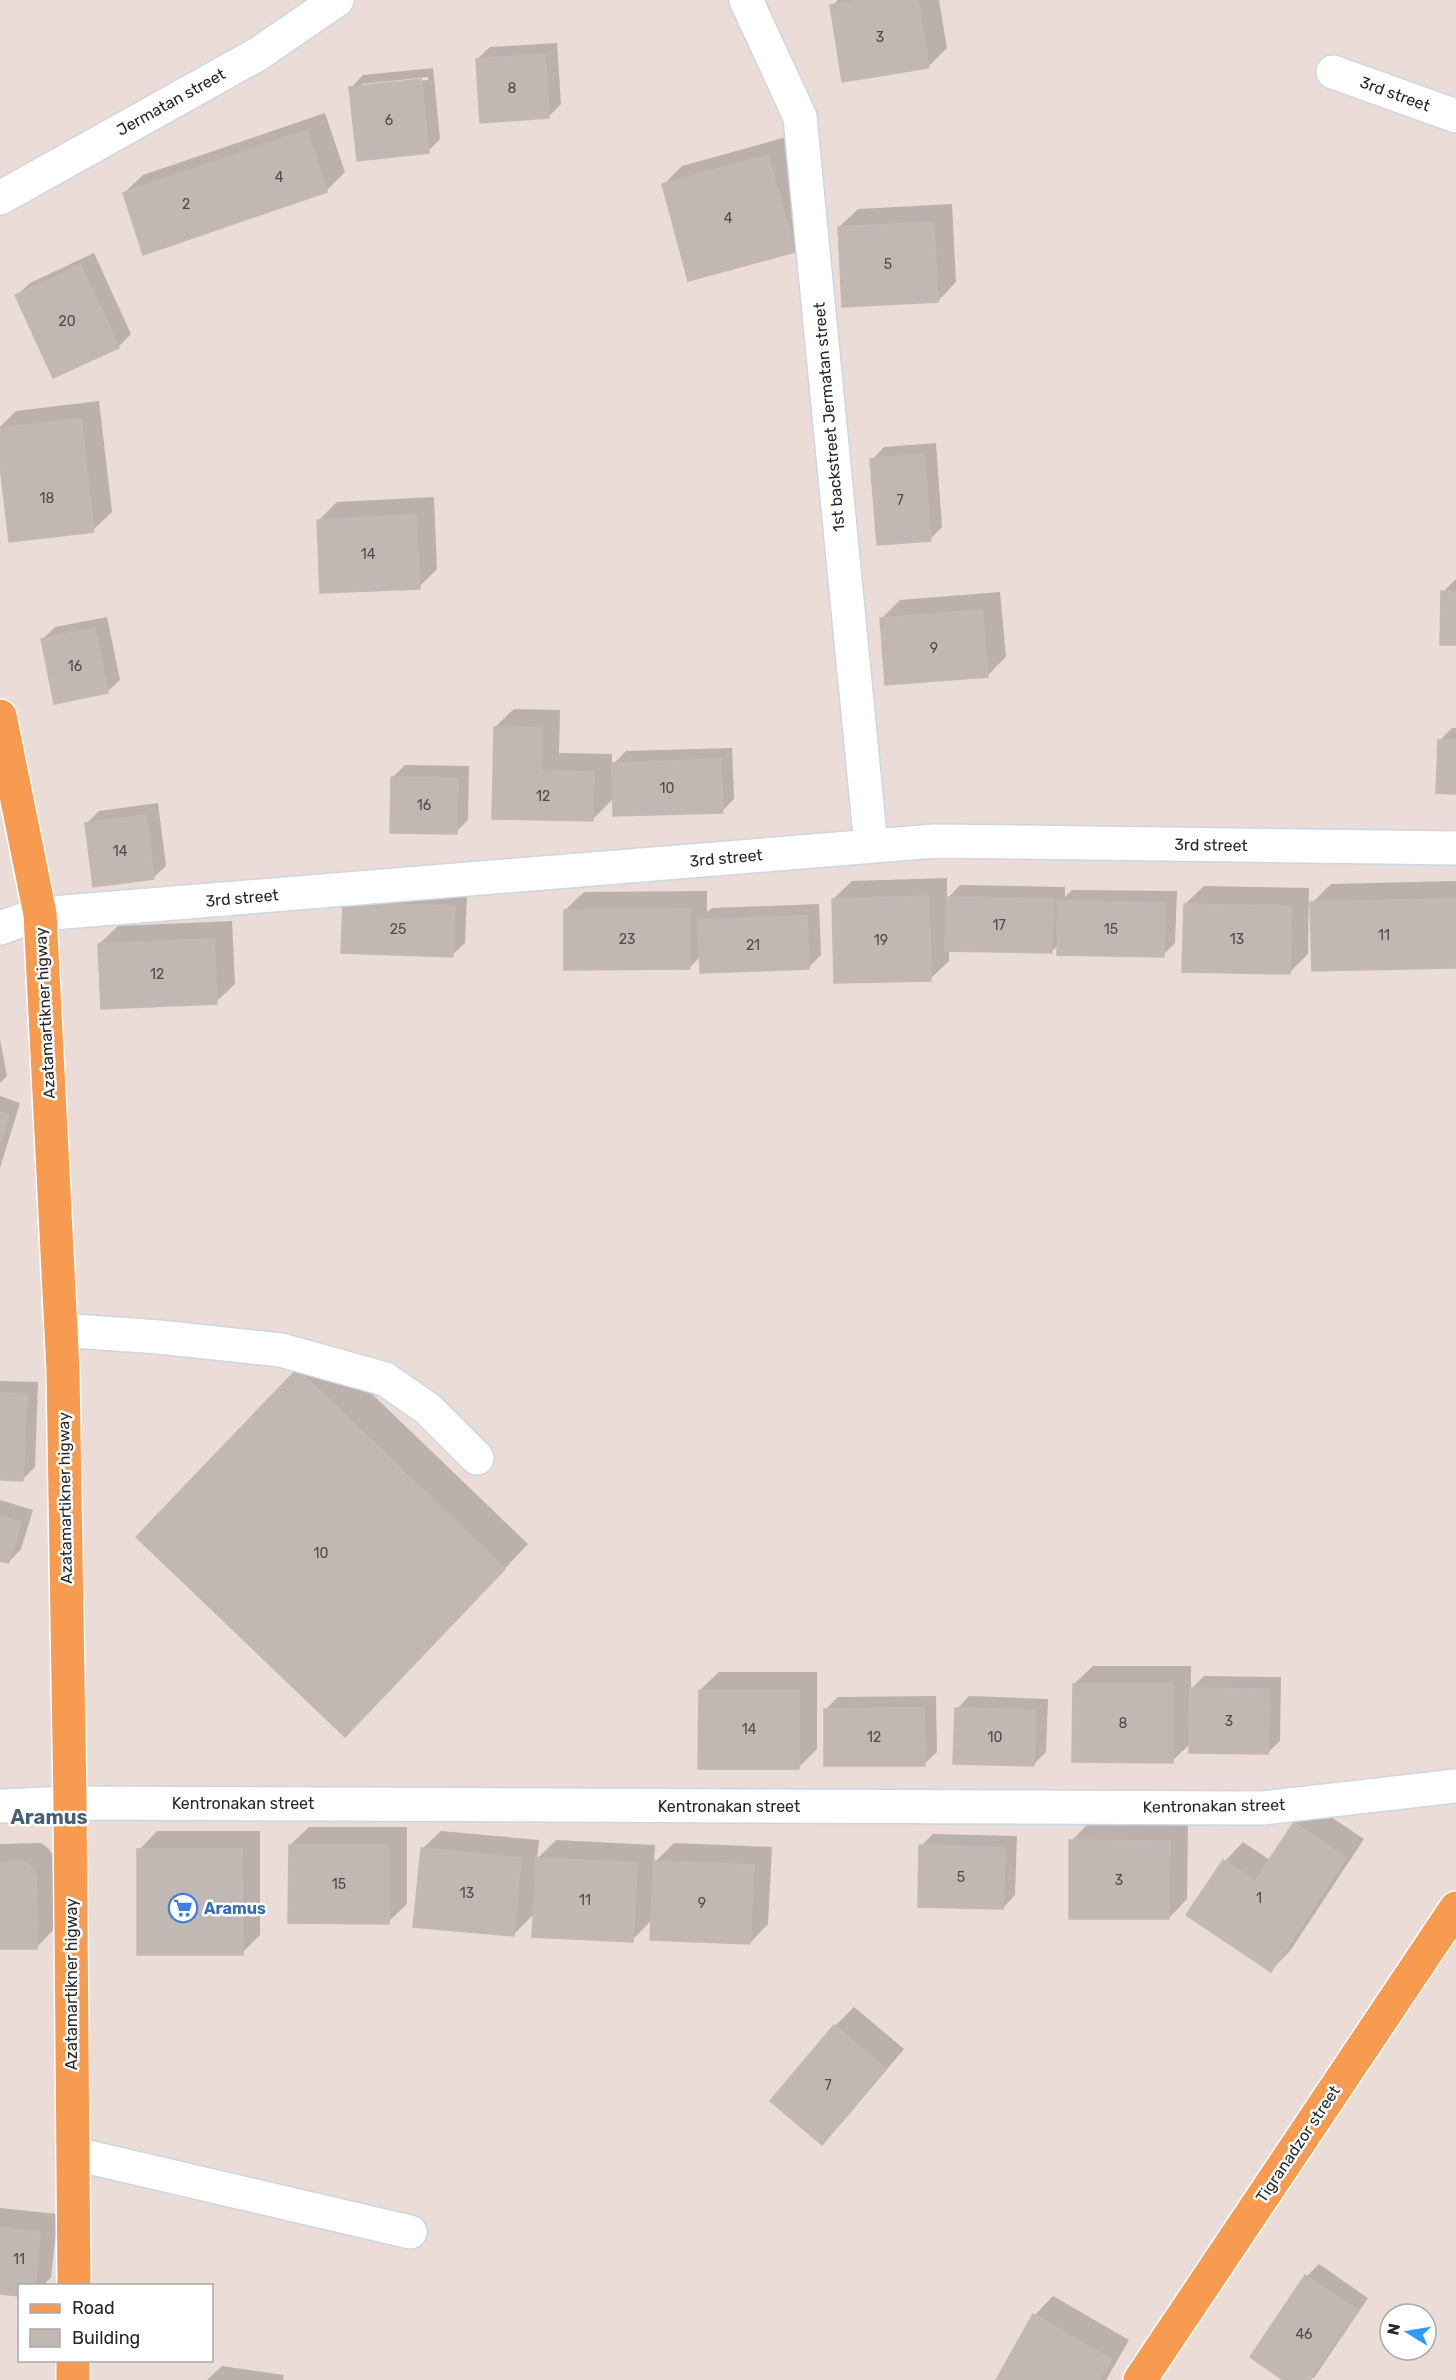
<svg xmlns="http://www.w3.org/2000/svg" width="1456" height="2380" font-family="Rubik,sans-serif">
	<style>
		.shadow { fill: #0003; fill-rule: evenodd }
		.building { fill: #c2b8b3; stroke: #c6b8b1; stroke-width: 1.5 }
		.lines { fill: none; stroke-linecap: round; stroke-linejoin: round }
		.minor-casing { stroke: #cdd7e1; stroke-width: 36 }
		.major-casing { stroke: #fff; stroke-width: 36 }
		.minor { stroke: #fff; stroke-width: 33 }
		.major { stroke: #f69b50; stroke-width: 33 }
		.labels { text-anchor: middle; dominant-baseline: central; stroke-width: 5; stroke-linejoin: round; paint-order: stroke }
		.number-label { font-size: 14px; fill: #4e4b4a }
		.street-label { font-size: 16px; fill: #272727; stroke: #fff }
		.shop-label { font-size: 16px; font-weight: bold; fill: #366cbe; stroke: #fff; text-anchor: start }
		.quarter-label { font-size: 20px; font-weight: bold; fill: #465f79; stroke: #fff }
	</style>
	<rect width="100%" height="100%" fill="#ebdcd7"/>
	<g class="shadow">
		<polygon points="838,0 939,0 947,48 928,67 832,6"/>
		<polygon points="557,43 561,104 548,117 477,59 490,47"/>
		<path d="M433,68l7,71 -12,12 -77,-63 12,-13zM428,77v3l-66,7v-3z"/>
		<polygon points="325,113 345,172 326,191 124,193 143,175"/>
		<polygon points="786,137 812,232 794,250 663,185 682,166"/>
		<polygon points="952,204 956,282 938,301 839,227 858,209"/>
		<polygon points="94,253 131,334 118,347 17,295 30,283"/>
		<polygon points="99,401 112,512 93,530 0,452 0,427 16,411"/>
		<polygon points="936,443 942,527 930,539 872,460 884,447"/>
		<polygon points="434,497 437,569 419,587 319,520 337,502"/>
		<polygon points="1455,580 1456,580 1456,644 1443,592"/>
		<polygon points="1000,592 1006,657 987,676 881,619 900,600"/>
		<polygon points="107,617 120,680 107,692 43,639 55,627"/>
		<polygon points="514,709 560,710 559,753 612,754 612,765 626,751 732,748 734,799 722,811 614,798 593,819 494,817 495,727"/>
		<polygon points="1452,728 1456,728 1456,792 1439,741"/>
		<polygon points="405,765 469,766 468,820 456,832 392,778"/>
		<polygon points="158,803 166,866 153,878 87,823 99,811"/>
		<polygon points="947,878 947,899 960,885 1065,887 1065,897 1072,890 1177,891 1175,943 1163,955 1059,944 1052,951 949,949 949,961 930,979 833,899 852,881"/>
		<polygon points="1456,881 1456,966 1312,903 1331,884"/>
		<polygon points="1204,886 1309,888 1308,954 1289,973 1185,904"/>
		<polygon points="707,891 707,912 712,908 819,904 821,955 808,968 701,956 689,968 565,910 584,892"/>
		<polygon points="467,894 465,943 452,955 345,902"/>
		<polygon points="232,921 235,984 216,1002 99,944 118,926"/>
		<polygon points="0,1039 7,1076 0,1083"/>
		<polygon points="0,1096 20,1103 0,1168"/>
		<polygon points="322,1346 528,1544 369,1711 138,1537"/>
		<polygon points="0,1381 38,1382 35,1467 23,1479 0,1478"/>
		<polygon points="0,1500 33,1510 21,1549 9,1562 0,1559"/>
		<polygon points="1093,1666 1191,1666 1191,1689 1204,1676 1281,1677 1280,1741 1267,1753 1190,1744 1172,1761 1074,1684"/>
		<polygon points="719,1672 817,1672 817,1749 798,1768 700,1690"/>
		<polygon points="936,1696 937,1752 924,1764 826,1709 838,1697"/>
		<polygon points="969,1696 1048,1699 1046,1752 1034,1764 957,1709"/>
		<polygon points="1313,1805 1364,1839 1290,1951 1271,1970 1189,1915 1225,1861 1243,1842 1270,1860 1295,1823"/>
		<polygon points="1090,1822 1188,1823 1187,1899 1169,1918 1071,1841"/>
		<polygon points="309,1827 407,1827 407,1904 388,1922 290,1845"/>
		<polygon points="157,1831 260,1831 260,1935 242,1953 139,1850"/>
		<polygon points="441,1831 539,1840 537,1859 556,1840 655,1845 654,1863 674,1843 772,1847 768,1924 750,1943 652,1920 632,1940 535,1913 513,1935 422,1849"/>
		<polygon points="933,1834 1017,1836 1015,1895 1003,1908 921,1846"/>
		<polygon points="41,1843 49,1849 54,1857 55,1928 37,1947 0,1947 0,1844"/>
		<polygon points="854,2007 904,2049 840,2125 822,2143 772,2101 835,2026"/>
		<polygon points="0,2208 58,2214 51,2277 43,2286 20,2286 0,2292"/>
		<polygon points="1319,2264 1368,2298 1314,2378 1286,2380 1252,2357 1307,2276"/>
		<polygon points="1053,2296 1129,2340 1106,2380 997,2380 1035,2315"/>
		<polygon points="222,2366 284,2375 283,2380 207,2380"/>
	</g>
	<g class="building">
		<polygon points="863,0 918,0 929,68 842,82 830,5"/>
		<polygon points="545,54 549,118 480,123 476,59"/>
		<polygon points="421,79 429,153 357,161 349,87"/>
		<polygon points="307,130 327,192 143,255 123,193"/>
		<polygon points="768,155 795,252 688,281 662,184"/>
		<polygon points="934,222 938,302 842,307 838,227"/>
		<polygon points="81,265 119,348 53,378 15,295"/>
		<polygon points="81,419 94,532 9,542 0,465 0,428"/>
		<polygon points="924,454 931,541 877,545 870,459"/>
		<polygon points="416,515 420,589 320,593 317,520"/>
		<polygon points="1441,591 1456,592 1456,645 1440,645"/>
		<polygon points="982,610 988,677 885,685 880,618"/>
		<polygon points="95,628 108,693 54,704 41,639"/>
		<polygon points="494,727 542,728 541,771 594,772 593,821 492,819"/>
		<polygon points="1438,740 1456,740 1456,794 1436,793"/>
		<polygon points="721,759 723,813 613,816 612,763"/>
		<polygon points="391,777 458,778 457,834 390,833"/>
		<polygon points="146,815 154,879 93,887 85,823"/>
		<polygon points="929,896 931,981 834,983 832,899"/>
		<polygon points="947,897 1053,899 1052,953 945,951"/>
		<polygon points="1456,899 1456,968 1312,971 1310,902"/>
		<polygon points="1058,901 1165,903 1164,957 1057,955"/>
		<polygon points="343,902 455,906 453,957 341,953"/>
		<polygon points="1184,904 1291,906 1290,974 1182,972"/>
		<polygon points="690,909 690,969 564,970 564,910"/>
		<polygon points="807,916 809,969 700,973 698,920"/>
		<polygon points="214,939 217,1004 101,1009 98,944"/>
		<polygon points="0,1112 9,1115 0,1144"/>
		<polygon points="297,1369 505,1569 345,1737 136,1537"/>
		<polygon points="0,1393 27,1394 23,1481 0,1480"/>
		<polygon points="0,1516 21,1522 9,1563 0,1561"/>
		<polygon points="1073,1684 1173,1684 1173,1763 1072,1762"/>
		<polygon points="1190,1688 1269,1689 1268,1754 1189,1753"/>
		<polygon points="699,1690 799,1690 799,1769 698,1769"/>
		<polygon points="924,1708 925,1766 824,1766 824,1709"/>
		<polygon points="955,1708 1036,1710 1034,1766 953,1764"/>
		<polygon points="1294,1822 1346,1858 1271,1972 1186,1915 1223,1860 1255,1881"/>
		<polygon points="1069,1840 1170,1841 1169,1919 1069,1919"/>
		<polygon points="289,1845 389,1845 389,1924 288,1923"/>
		<polygon points="919,1845 1005,1848 1003,1909 918,1907"/>
		<polygon points="421,1848 521,1858 514,1936 413,1927"/>
		<polygon points="137,1849 242,1849 243,1955 137,1955"/>
		<polygon points="536,1858 637,1863 633,1942 532,1937"/>
		<polygon points="22,1861 31,1867 36,1876 37,1949 0,1949 0,1862"/>
		<polygon points="654,1861 754,1865 750,1944 650,1940"/>
		<polygon points="834,2025 886,2069 822,2145 770,2101"/>
		<polygon points="0,2228 40,2232 35,2286 20,2286 20,2296 0,2294"/>
		<polygon points="1305,2275 1357,2310 1310,2380 1283,2380 1250,2357"/>
		<polygon points="1033,2314 1111,2359 1099,2380 996,2380"/>
	</g>
	<g class="lines">
		<g class="minor-casing">
			<g id="minor">
				<polyline points="746,0 800,117 871,846"/>
				<polyline points="1333,72 1456,116"/>
				<polyline points="0,198 258,54 337,0"/>
				<polyline points="0,928 40,914 935,841 1456,848"/>
				<polyline points="60,1330 159,1337 281,1350 385,1379 428,1409 477,1458"/>
				<polyline points="0,1806 70,1803 1263,1808 1456,1786"/>
				<polyline points="71,2153 410,2232"/>
			</g>
		</g>
		<g class="major-casing">
			<g id="major">
				<polyline points="0,716 40,914 63,1371 70,1803 74,2286"/>
				<polyline points="73,2380 73,2360"/>
				<polyline points="1140,2380 1456,1908"/>
			</g>
		</g>
		<use href="#minor" class="minor"/>
		<use href="#major" class="major"/>
	</g>
	<defs>
		<g id="supermarket-ring" transform="scale(1.5)"><circle r="9.5" fill="#fff" stroke="#3f7fe0" stroke-width="1.5"/><path d="M-6-5.5h2.5l.6 2H6L4.5 2H-2.5L-4.4-4H-6ZM-1.5 3.2a1.3 1.3 0 1 0 .1 0ZM3 3.2a1.3 1.3 0 1 0 .1 0Z" fill="#3f7fe0"/></g>
	</defs>
	<g fill-rule="evenodd">
		<use href="#supermarket-ring" x="183" y="1908"/>
	</g>
	<g class="labels">
		<g class="number-label">
			<text x="880" y="37">3</text>
			<text x="512" y="88">8</text>
			<text x="389" y="120">6</text>
			<text x="279" y="177">4</text>
			<text x="186" y="204">2</text>
			<text x="728" y="218">4</text>
			<text x="888" y="264">5</text>
			<text x="67" y="321">20</text>
			<text x="47" y="498">18</text>
			<text x="900" y="500">7</text>
			<text x="368" y="554">14</text>
			<text x="934" y="648">9</text>
			<text x="75" y="666">16</text>
			<text x="667" y="788">10</text>
			<text x="543" y="796">12</text>
			<text x="424" y="805">16</text>
			<text x="120" y="851">14</text>
			<text x="999" y="925">17</text>
			<text x="398" y="929">25</text>
			<text x="1111" y="929">15</text>
			<text x="1384" y="935">11</text>
			<text x="627" y="939">23</text>
			<text x="1237" y="939">13</text>
			<text x="881" y="940">19</text>
			<text x="753" y="945">21</text>
			<text x="157" y="974">12</text>
			<text x="321" y="1553">10</text>
			<text x="1229" y="1721">3</text>
			<text x="1123" y="1723">8</text>
			<text x="749" y="1729">14</text>
			<text x="874" y="1737">12</text>
			<text x="995" y="1737">10</text>
			<text x="961" y="1877">5</text>
			<text x="1119" y="1880">3</text>
			<text x="339" y="1884">15</text>
			<text x="467" y="1893">13</text>
			<text x="1259" y="1898">1</text>
			<text x="585" y="1900">11</text>
			<text x="702" y="1903">9</text>
			<text x="828" y="2085">7</text>
			<text x="19" y="2259">11</text>
			<text x="1304" y="2334">46</text>
		</g>
		<g class="street-label">
			<text transform="translate(1395 94) rotate(20)">3rd street</text>
			<text transform="translate(171 102) rotate(-29)">Jermatan street</text>
			<text transform="translate(829 417) rotate(-95)">1st backstreet Jermatan street</text>
			<text transform="translate(1211 845) rotate(1)">3rd street</text>
			<text transform="translate(726 858) rotate(-5)">3rd street</text>
			<text transform="translate(242 898) rotate(-5)">3rd street</text>
			<text transform="translate(45 1013) rotate(-93)">Azatamartikner higway</text>
			<text transform="translate(65 1498) rotate(-91)">Azatamartikner higway</text>
			<text x="243" y="1803">Kentronakan street</text>
			<text x="729" y="1806">Kentronakan street</text>
			<text transform="translate(1214 1806) rotate(-1)">Kentronakan street</text>
			<text transform="translate(71 1984) rotate(-90)">Azatamartikner higway</text>
			<text transform="translate(1298 2144) rotate(-56)">Tigranadzor street</text>
		</g>
		<g class="shop-label">
			<text x="204" y="1908">Aramus</text>
		</g>
		<g class="quarter-label">
			<text x="49" y="1817">Aramus</text>
		</g>
	</g>
	<rect x="18" y="2284" width="195" height="78" fill="#ffffff" stroke="#a9a9a9" stroke-width="1.5"/>
	<rect x="30" y="2304" width="30" height="9" fill="#f69b50" stroke="#a9a9a9" stroke-width="1.5"/>
	<text x="72" y="2314" font-size="18" fill="#272727">Road</text>
	<rect x="30" y="2329" width="30" height="18" fill="#c2b8b3" stroke="#a9a9a9" stroke-width="1.5"/>
	<text x="72" y="2344" font-size="18" fill="#272727">Building</text>
	<g transform="translate(1408 2332) rotate(281)"><circle r="28" fill="#ffffff" stroke="#a9a9a9" stroke-width="1.5"/>
	<path d="M0-4.5L10 22L0 15L-10 22Z" fill="#3099ff"/>
	<text y="-9" font-size="16" font-weight="bold" text-anchor="middle" fill="#272727">N</text>
	</g>
</svg>
